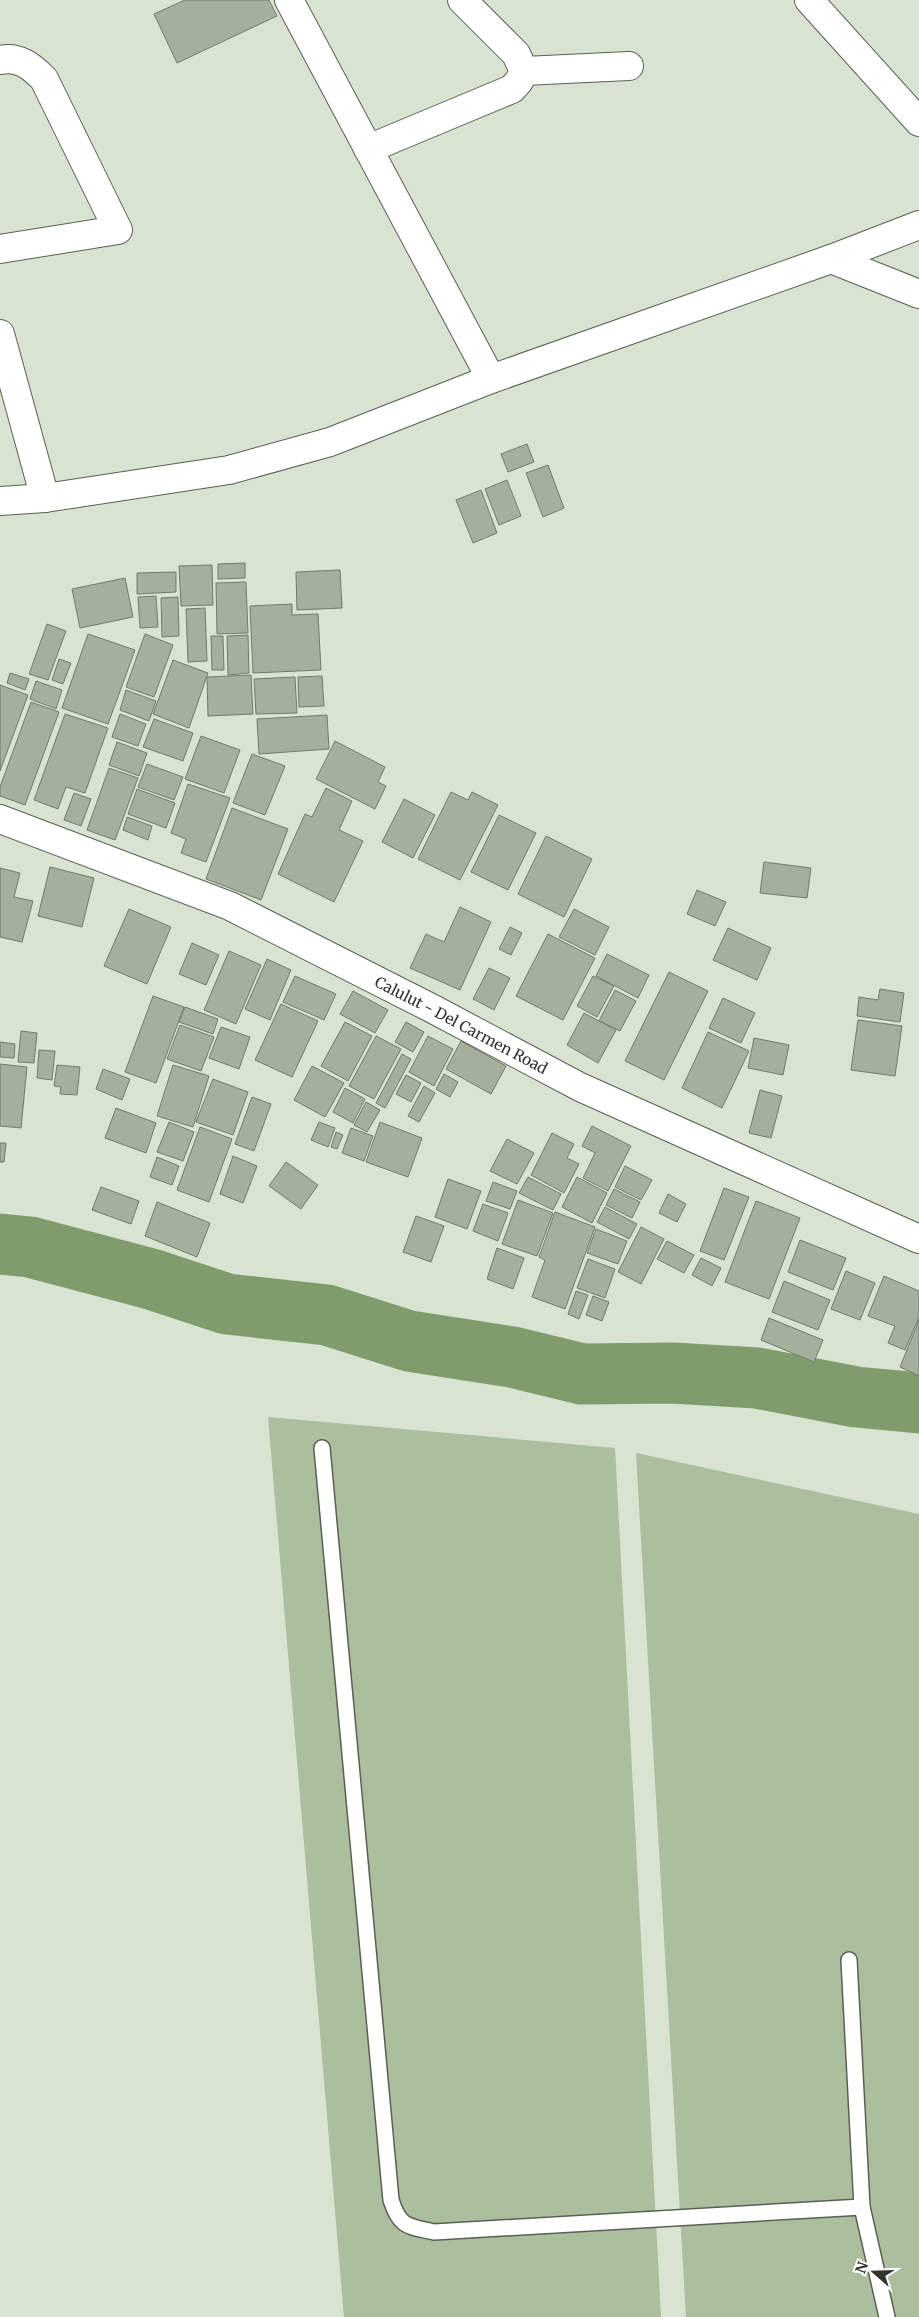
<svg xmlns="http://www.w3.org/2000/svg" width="919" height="2317" font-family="Merriweather,serif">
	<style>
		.green { fill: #abbe9e }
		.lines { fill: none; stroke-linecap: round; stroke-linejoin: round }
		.river { stroke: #809c6c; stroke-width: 61 }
		.building { fill: #a4af9e; stroke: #727b6b }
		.lane-casing { stroke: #596252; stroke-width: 18 }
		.street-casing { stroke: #596252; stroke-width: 30 }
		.secondary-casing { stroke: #596252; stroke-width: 30 }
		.lane { stroke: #fff; stroke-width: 15 }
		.street { stroke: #fff; stroke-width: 28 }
		.secondary { stroke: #fff; stroke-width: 28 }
		.labels { text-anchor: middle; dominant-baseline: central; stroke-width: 4; stroke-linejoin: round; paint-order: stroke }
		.street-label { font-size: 15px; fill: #2f332c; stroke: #fff }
	</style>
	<rect width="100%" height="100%" fill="#d8e3d1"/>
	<g class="green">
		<polygon points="268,1417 615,1448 661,2317 344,2317"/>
		<polygon points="636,1453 919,1514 919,2317 686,2317"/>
	</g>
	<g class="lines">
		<polyline class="river" points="0,1244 30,1247 151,1279 227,1304 327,1315 409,1341 512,1357 582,1374 673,1373 757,1378 856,1397 919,1403"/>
	</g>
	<g class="building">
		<polygon points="185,0 269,0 277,16 177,63 154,14"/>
		<polygon points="527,444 534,462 508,472 501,454"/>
		<polygon points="548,465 564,508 543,517 526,473"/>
		<polygon points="507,480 521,516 499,525 485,489"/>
		<polygon points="481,490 497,533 473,543 456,500"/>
		<polygon points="245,563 245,578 218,579 218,564"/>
		<polygon points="212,565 213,605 181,606 179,566"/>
		<polygon points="340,570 342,608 297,610 296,572"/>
		<polygon points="176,572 176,592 137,594 137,573"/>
		<polygon points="125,578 133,617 80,628 72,589"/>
		<polygon points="246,582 248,633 217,634 216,583"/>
		<polygon points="156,596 158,627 140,628 138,597"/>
		<polygon points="178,597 179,636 162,637 161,598"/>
		<polygon points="292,604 292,615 318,614 321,670 253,673 250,606"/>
		<polygon points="205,608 207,661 188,662 186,609"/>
		<polygon points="47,624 66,631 48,680 29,674"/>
		<polygon points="88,634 135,650 108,724 62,708"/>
		<polygon points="145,634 173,645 154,697 126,687"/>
		<polygon points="248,635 249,673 228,675 227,636"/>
		<polygon points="211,636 223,636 224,670 212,670"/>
		<polygon points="59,659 71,663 63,684 52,680"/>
		<polygon points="173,660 208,673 189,728 153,714"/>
		<polygon points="10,673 29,679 25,690 7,683"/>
		<polygon points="251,675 253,714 208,716 207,677"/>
		<polygon points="322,676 324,706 299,707 298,677"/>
		<polygon points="295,677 297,713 256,714 254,679"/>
		<polygon points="36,681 62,690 56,709 30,699"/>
		<polygon points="0,685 28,695 0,771"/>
		<polygon points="126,690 156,701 149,721 120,710"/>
		<polygon points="31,702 59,712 25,805 0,796 0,787"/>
		<polygon points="65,714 108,728 85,793 66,787 58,809 34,800"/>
		<polygon points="120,714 146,724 138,746 112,737"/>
		<polygon points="327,715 329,749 259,754 257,719"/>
		<polygon points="154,719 193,733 183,761 143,747"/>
		<polygon points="201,736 240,750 224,793 185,779"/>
		<polygon points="335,741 385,767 378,782 386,786 375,809 316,779"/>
		<polygon points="117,742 147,753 139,776 109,765"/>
		<polygon points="252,754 285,766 265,815 233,803"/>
		<polygon points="147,764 183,777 174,800 138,787"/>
		<polygon points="109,768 138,778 115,840 87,830"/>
		<polygon points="188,784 230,798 206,862 181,853 186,839 171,833"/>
		<polygon points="326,788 352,801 339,830 363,841 334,902 278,874 305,814 312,817"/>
		<polygon points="137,789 175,803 166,828 128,814"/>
		<polygon points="451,792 468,800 472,792 498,805 460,880 418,859"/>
		<polygon points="74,793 91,799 81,826 64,820"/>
		<polygon points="404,799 435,815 413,858 382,842"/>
		<polygon points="232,808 288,829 261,900 206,879"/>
		<polygon points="499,815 536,833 508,890 471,872"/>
		<polygon points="127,817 152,826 148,840 123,830"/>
		<polygon points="546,836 592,859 564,917 518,894"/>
		<polygon points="764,862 811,868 807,898 760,893"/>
		<polygon points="50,867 94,878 82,927 38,916"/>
		<polygon points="0,868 20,873 14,897 33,901 22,942 0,937"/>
		<polygon points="697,890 726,902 715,926 687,914"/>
		<polygon points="460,907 491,922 460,990 410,968 426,934 444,942"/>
		<polygon points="129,909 171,927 147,984 104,966"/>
		<polygon points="574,909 609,927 595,955 559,937"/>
		<polygon points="510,927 522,933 511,955 499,949"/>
		<polygon points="728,928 771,948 757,980 713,960"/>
		<polygon points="548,934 595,958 563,1020 516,996"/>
		<polygon points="192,943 219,955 206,985 179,974"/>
		<polygon points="229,951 261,965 236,1024 204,1010"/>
		<polygon points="607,954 649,975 638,998 596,976"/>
		<polygon points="267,959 291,970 270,1020 245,1009"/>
		<polygon points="489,968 510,978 494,1010 473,999"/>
		<polygon points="669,972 708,991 664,1080 625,1061"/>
		<polygon points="295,976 336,994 324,1020 283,1002"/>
		<polygon points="593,976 614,986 597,1017 577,1006"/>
		<polygon points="880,989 904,993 900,1022 857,1016 859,997 878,1000"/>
		<polygon points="615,990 636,1001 620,1031 599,1021"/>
		<polygon points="353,991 388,1010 375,1033 340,1014"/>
		<polygon points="153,996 184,1007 156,1083 125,1072"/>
		<polygon points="723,998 755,1013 741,1043 709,1028"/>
		<polygon points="281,1004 318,1021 292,1077 255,1060"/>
		<polygon points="185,1007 218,1019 213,1034 179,1022"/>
		<polygon points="584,1013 616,1030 598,1063 567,1045"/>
		<polygon points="858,1020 902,1026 895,1076 851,1070"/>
		<polygon points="345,1022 372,1036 348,1081 321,1066"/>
		<polygon points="406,1022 424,1032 413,1052 395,1042"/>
		<polygon points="180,1025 214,1037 201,1071 167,1059"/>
		<polygon points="221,1027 250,1037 239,1069 209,1058"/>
		<polygon points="21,1031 37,1033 34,1063 18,1062"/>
		<polygon points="708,1032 749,1051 722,1108 682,1088"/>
		<polygon points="376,1036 401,1049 374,1099 349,1086"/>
		<polygon points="428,1036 453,1049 434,1086 409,1072"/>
		<polygon points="754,1038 789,1045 783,1075 748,1068"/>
		<polygon points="461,1041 506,1066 491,1094 446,1069"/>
		<polygon points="0,1042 15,1044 14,1058 0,1057"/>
		<polygon points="39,1050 55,1051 52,1080 37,1078"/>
		<polygon points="402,1054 411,1059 385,1108 376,1103"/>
		<polygon points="0,1064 27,1067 21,1128 0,1126"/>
		<polygon points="57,1065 80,1067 77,1095 60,1094 61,1087 54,1086"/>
		<polygon points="173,1065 209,1076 193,1127 157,1116"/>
		<polygon points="312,1066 344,1083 325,1117 294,1100"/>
		<polygon points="103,1069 130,1079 122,1100 96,1089"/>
		<polygon points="444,1074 458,1082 450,1097 436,1089"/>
		<polygon points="406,1075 421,1083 411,1102 396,1094"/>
		<polygon points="213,1079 248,1092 233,1135 196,1122"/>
		<polygon points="424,1086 435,1093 419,1122 408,1116"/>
		<polygon points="345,1088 365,1099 353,1123 333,1112"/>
		<polygon points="760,1090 782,1096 771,1138 749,1133"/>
		<polygon points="252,1097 271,1104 254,1151 235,1144"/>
		<polygon points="366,1102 380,1110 367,1132 354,1125"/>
		<polygon points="116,1108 156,1123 146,1153 105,1138"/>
		<polygon points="169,1122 194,1132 183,1161 157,1152"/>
		<polygon points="319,1122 335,1128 328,1147 311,1140"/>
		<polygon points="380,1122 422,1138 408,1177 366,1162"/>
		<polygon points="592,1126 631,1146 608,1191 583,1178 595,1153 582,1146"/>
		<polygon points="200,1127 232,1139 209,1202 177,1190"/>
		<polygon points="351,1128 373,1136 364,1161 342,1153"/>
		<polygon points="336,1132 343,1135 337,1149 331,1147"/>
		<polygon points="552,1133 574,1144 567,1158 579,1164 564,1193 531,1175"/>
		<polygon points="507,1139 534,1153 517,1184 490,1171"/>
		<polygon points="0,1143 6,1143 4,1162 0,1162"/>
		<polygon points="233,1156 257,1166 243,1203 220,1194"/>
		<polygon points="157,1157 179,1166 172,1185 150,1177"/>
		<polygon points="286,1162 318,1185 301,1209 269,1186"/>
		<polygon points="625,1166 652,1180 641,1200 615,1187"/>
		<polygon points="528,1177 561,1194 553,1210 519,1193"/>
		<polygon points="577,1177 607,1193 592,1223 562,1207"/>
		<polygon points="448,1179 481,1191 467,1229 435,1217"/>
		<polygon points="493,1182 517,1191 510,1209 486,1201"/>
		<polygon points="101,1187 139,1201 131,1224 92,1210"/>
		<polygon points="724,1188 749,1197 724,1260 700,1251"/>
		<polygon points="614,1189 640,1202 632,1218 606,1205"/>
		<polygon points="668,1194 686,1204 677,1222 659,1213"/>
		<polygon points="518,1200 553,1213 537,1256 502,1244"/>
		<polygon points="756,1201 800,1218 769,1299 725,1282"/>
		<polygon points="157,1202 210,1223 197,1257 145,1236"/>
		<polygon points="483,1204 508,1213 498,1241 473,1231"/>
		<polygon points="605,1207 637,1224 629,1239 597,1222"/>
		<polygon points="555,1212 595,1227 565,1309 532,1297 545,1260 539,1257"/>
		<polygon points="416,1216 444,1226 431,1262 403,1252"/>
		<polygon points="641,1227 664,1239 641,1284 618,1272"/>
		<polygon points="596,1229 627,1241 618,1264 587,1253"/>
		<polygon points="800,1240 846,1258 833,1290 788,1272"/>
		<polygon points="667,1241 694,1255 684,1273 657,1259"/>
		<polygon points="497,1248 524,1258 513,1289 487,1279"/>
		<polygon points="701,1258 721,1268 712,1286 692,1275"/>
		<polygon points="588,1259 615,1269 605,1298 577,1288"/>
		<polygon points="846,1271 875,1283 860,1320 831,1309"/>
		<polygon points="884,1276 919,1291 919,1317 905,1350 888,1343 895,1326 868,1316"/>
		<polygon points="784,1281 830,1300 818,1330 772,1312"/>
		<polygon points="576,1291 588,1295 579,1319 568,1314"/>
		<polygon points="593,1296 609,1302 602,1321 586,1315"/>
		<polygon points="769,1318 823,1340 814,1362 761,1340"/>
		<polygon points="919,1320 919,1376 900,1367"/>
	</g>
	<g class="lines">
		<g class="lane-casing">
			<g id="lane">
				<path d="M322,1448l69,752c9,28 17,26 43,32l428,-25 -13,-247"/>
				<polyline points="862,2207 887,2317"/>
			</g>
		</g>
		<g class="street-casing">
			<g id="street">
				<polyline points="289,0 491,379"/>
				<polyline points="809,0 919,122"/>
				<path d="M0,60c19,-4 31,6 44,19l74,151 -118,19"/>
				<polyline points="524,71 629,66"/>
				<polyline points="368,149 512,89 519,81 524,71 516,54 462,0"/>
				<polyline points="831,259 919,294"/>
				<polyline points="0,334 45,498"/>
				<polyline points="0,501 45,498 229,470 330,442 491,379 831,259 919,225"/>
			</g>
		</g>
		<g class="secondary-casing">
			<g id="secondary">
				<path id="s1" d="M0,819l230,87 203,103 147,78 339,152"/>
			</g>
		</g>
		<use href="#lane" class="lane"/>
		<use href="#street" class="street"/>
		<use href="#secondary" class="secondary"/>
	</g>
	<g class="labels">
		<g class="street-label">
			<text stroke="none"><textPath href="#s1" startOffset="506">Calulut - Del Carmen Road</textPath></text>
		</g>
	</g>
	<g transform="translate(874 2272) rotate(290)" stroke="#ffffff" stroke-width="4" paint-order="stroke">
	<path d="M0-4L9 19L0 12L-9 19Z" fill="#2f332c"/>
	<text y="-8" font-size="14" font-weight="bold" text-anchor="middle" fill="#2f332c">N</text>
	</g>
</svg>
